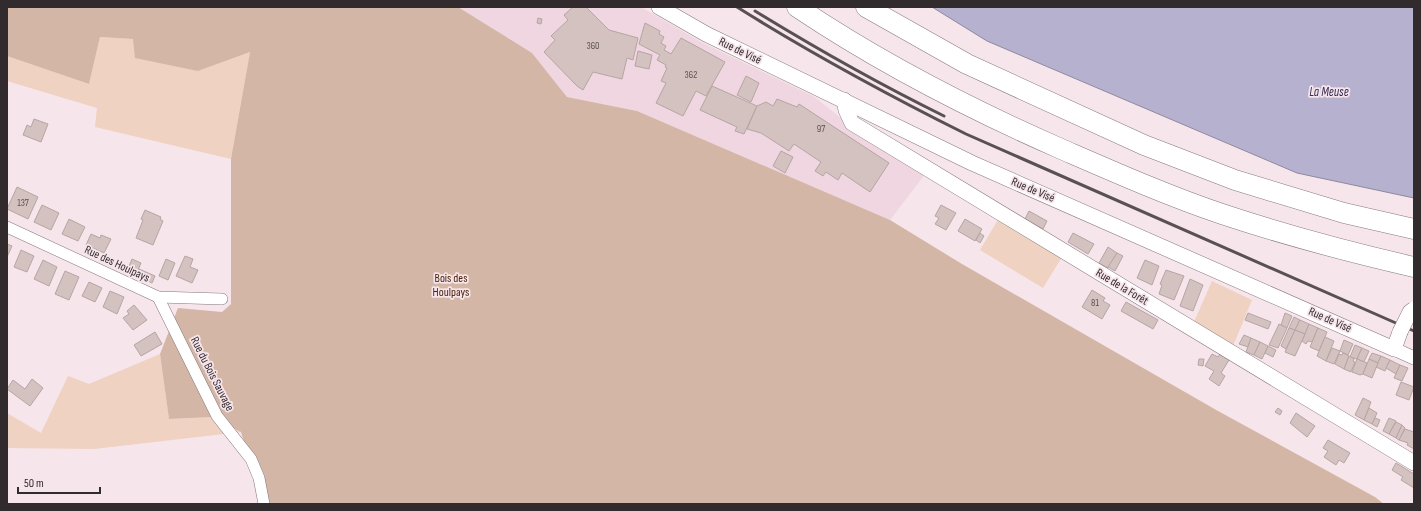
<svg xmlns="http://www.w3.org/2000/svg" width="1421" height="511" font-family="'Sofia Sans Condensed',sans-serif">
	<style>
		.built { fill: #efd6e0 }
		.green { fill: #efd2c1 }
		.forest { fill: #d3b6a5 }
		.water { fill: #b6b1ce; stroke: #8e899e }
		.building { fill: #d4c2c1; stroke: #b6a5a4 }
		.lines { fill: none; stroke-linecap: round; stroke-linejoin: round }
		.minor-casing { stroke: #87797e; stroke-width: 12 }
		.tertiary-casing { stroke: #87797e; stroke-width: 14 }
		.secondary-casing { stroke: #87797e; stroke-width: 16 }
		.motorway-casing { stroke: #87797e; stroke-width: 21 }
		.minor { stroke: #fff; stroke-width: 11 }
		.tertiary { stroke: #fff; stroke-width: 13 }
		.secondary { stroke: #fff; stroke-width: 15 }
		.motorway { stroke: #fff; stroke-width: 20 }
		.rail { stroke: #595054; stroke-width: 3 }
		.secondary-bridge-casing { stroke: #87797e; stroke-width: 16; stroke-linecap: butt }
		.secondary-bridge { stroke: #fff; stroke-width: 15 }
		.labels { text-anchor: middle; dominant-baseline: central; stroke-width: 3.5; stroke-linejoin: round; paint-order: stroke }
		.number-label { font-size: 10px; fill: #5a5153 }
		.street-label { font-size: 12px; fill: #322b2e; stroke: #f6e5eb }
		.park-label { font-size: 12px; fill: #492205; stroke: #f6e5eb }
		.water-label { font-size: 13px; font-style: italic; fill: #362b54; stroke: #f6e5eb }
	</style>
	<rect width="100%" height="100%" fill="#f6e5eb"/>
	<polygon class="built" points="458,7 641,7 701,42 813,96 850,125 926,173 890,220 637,111 567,97 532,53"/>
	<g class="green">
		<polygon points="100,37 133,39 198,71 250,52 231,159 95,127 97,108 7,81 7,56 89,84"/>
		<polygon points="999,218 1062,257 1043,288 980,250"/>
		<polygon points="1212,281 1252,300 1233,346 1194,322"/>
		<polygon points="160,354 169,419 212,417 241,432 94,449 7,448 7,413 41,433 68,376 89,384"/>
	</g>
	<polygon class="forest" points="7,7 458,7 532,53 567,97 637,111 890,220 962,264 1218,411 1375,497 1384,504 262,504 241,432 212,417 169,419 160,354 178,308 222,312 231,304 231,159 250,52 198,71 135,58 133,39 100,37 89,84 7,56"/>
	<polygon class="water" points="932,7 1414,7 1414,198 1297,173 987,41"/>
	<g class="building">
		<polygon points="573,7 586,7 609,30 638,38 633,60 627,58 622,79 593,72 583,90 577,86 544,52 555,40 551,36 568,20 564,15"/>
		<polygon points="538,18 542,19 541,24 537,23"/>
		<polygon points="645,23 660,31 659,34 664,37 661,43 666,46 664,50 671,54 681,38 725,62 706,96 696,91 683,116 656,103 666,83 661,81 667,68 665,67 666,65 657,60 660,55 639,44"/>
		<polygon points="638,51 652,55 649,69 635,66"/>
		<polygon points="746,76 759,83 751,102 737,95"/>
		<polygon points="712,86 757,106 744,134 735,131 737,127 700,110"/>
		<polygon points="777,99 797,107 799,104 889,163 870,192 842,173 838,180 826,172 823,176 815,171 821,162 794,144 789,151 761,133 747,129 757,106 766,102 773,106"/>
		<polygon points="34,119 48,124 41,142 23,135 27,125 31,127"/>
		<polygon points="781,151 793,157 785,173 773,166"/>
		<polygon points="17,187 38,197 28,219 7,209"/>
		<polygon points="42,205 59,213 51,230 34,222"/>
		<polygon points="941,205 956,213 946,230 935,224 939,218 935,216"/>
		<polygon points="145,210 161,217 160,219 163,221 153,245 136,238 143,220 141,219"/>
		<polygon points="1029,211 1047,221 1043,229 1025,219"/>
		<polygon points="69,219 85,227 78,241 62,234"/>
		<polygon points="965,219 982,229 975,241 958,231"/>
		<polygon points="980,233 984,236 980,243 976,240"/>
		<polygon points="1073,233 1094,244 1088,254 1068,242"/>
		<polygon points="91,234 100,238 101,235 111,239 104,253 86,245"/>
		<polygon points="7,244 12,246 7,257"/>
		<polygon points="1108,247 1117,253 1108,268 1099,263"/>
		<polygon points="21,250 34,256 27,272 14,267"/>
		<polygon points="1117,253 1123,256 1115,271 1108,267"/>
		<polygon points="185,256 193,259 190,267 198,270 192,283 176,276"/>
		<polygon points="132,259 141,263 136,275 127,271"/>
		<polygon points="166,259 175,263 168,280 159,276"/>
		<polygon points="43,260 57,267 49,286 34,279"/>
		<polygon points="1145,260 1159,266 1152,285 1137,278"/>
		<polygon points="139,269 155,276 152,283 136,275"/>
		<polygon points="1166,270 1184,276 1174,300 1159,294 1162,285 1160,284"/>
		<polygon points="65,271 79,277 69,300 55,294"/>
		<polygon points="1190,279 1203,285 1193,311 1180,306"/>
		<polygon points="89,282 102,288 95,302 82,296"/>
		<polygon points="1092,290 1105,298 1103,301 1110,305 1102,319 1082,307"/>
		<polygon points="110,291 124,297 117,314 103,307"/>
		<polygon points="1126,302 1158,320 1153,329 1121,311"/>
		<polygon points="134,305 147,320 133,330 123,318 129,314 127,311"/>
		<polygon points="1248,313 1271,322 1268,329 1245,320"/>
		<polygon points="1285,313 1292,316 1287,328 1281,325"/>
		<polygon points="1294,317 1300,320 1295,330 1289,328"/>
		<polygon points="1300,320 1309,324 1305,334 1295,330"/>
		<polygon points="1279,324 1287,328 1278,348 1269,345"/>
		<polygon points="1309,324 1318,328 1312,342 1308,341 1306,344 1302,341"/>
		<polygon points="1289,328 1295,330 1286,349 1281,346"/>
		<polygon points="1318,328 1327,332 1319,351 1310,347"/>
		<polygon points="1295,330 1305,334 1295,356 1285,352"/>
		<polygon points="155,332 162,344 141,356 134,345"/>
		<polygon points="1244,335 1251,338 1248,347 1239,344"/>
		<polygon points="1325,337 1334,341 1326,361 1317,356"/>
		<polygon points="1251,338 1260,342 1254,355 1246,352"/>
		<polygon points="1344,340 1353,344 1348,355 1340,351"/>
		<polygon points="1260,342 1268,346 1262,359 1254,355"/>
		<polygon points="1355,345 1362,348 1357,359 1350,357"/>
		<polygon points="1268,346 1276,350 1273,357 1265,353"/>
		<polygon points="1332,348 1340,351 1334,364 1326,361"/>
		<polygon points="1362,348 1369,351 1364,362 1357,359"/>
		<polygon points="1343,353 1349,356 1344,369 1335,364 1339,354 1342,355"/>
		<polygon points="1372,353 1381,356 1378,363 1369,359"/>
		<polygon points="1212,354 1218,357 1220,354 1229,360 1221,373 1225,376 1219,386 1209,379 1214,371 1205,366"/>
		<polygon points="1349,356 1354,359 1353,361 1355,362 1351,372 1344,369"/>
		<polygon points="1381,356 1390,360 1385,371 1376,367"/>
		<polygon points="1199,359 1204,359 1203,366 1198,365"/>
		<polygon points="1357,359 1367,363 1363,374 1360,375 1352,372"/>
		<polygon points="1369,359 1378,363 1372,378 1363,374"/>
		<polygon points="1390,360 1400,365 1396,374 1386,368"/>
		<polygon points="1400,365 1408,368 1402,381 1394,378"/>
		<polygon points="32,379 43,388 30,406 7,389 13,380 25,389"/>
		<polygon points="1401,382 1414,387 1409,400 1396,395"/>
		<polygon points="1363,398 1371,402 1364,420 1355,415"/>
		<polygon points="1278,408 1282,411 1280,415 1275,412"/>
		<polygon points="1369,408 1377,413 1372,424 1364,420"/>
		<polygon points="1296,413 1315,426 1307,437 1290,423"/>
		<polygon points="1375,418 1380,420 1377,427 1372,424"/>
		<polygon points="1389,418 1396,421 1389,434 1383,431"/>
		<polygon points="1396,422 1402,425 1396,438 1389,434"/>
		<polygon points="1402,425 1405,428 1399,440 1396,438"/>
		<polygon points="1405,429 1414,432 1414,449 1407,445 1408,443 1399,440"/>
		<polygon points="1328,440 1350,453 1344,463 1339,460 1336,465 1324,457 1328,451 1323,448"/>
		<polygon points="1396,463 1414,474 1414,488 1401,480 1403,477 1392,470"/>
	</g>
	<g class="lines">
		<g class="minor-casing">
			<g id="minor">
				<polyline points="7,227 158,297 222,299"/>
				<polyline points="158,297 217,416 251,459 259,478 264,504"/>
			</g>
		</g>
		<g class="tertiary-casing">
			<polyline id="tertiary" points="1394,349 1414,358"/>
		</g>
		<g class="secondary-casing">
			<g id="secondary">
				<polyline points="659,7 706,34 972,163 1394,349 1400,332"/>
				<polyline points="844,100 846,110 852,123 1414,463"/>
			</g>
		</g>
		<g class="motorway-casing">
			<g id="motorway">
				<path d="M797,7c82,55 171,101 262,141 53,23 107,47 163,66 63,21 127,38 192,53"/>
				<polyline points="866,7 967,64 1144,145 1235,180 1344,213 1414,229"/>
			</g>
		</g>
		<use href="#minor" class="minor"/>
		<use href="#tertiary" class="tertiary"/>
		<use href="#secondary" class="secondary"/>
		<use href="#motorway" class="motorway"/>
		<g class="rail">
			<path d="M737,7c75,47 151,88 229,127l448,197"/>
			<path d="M755,11c62,38 124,73 189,105"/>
		</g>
		<g class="secondary-bridge-casing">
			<polyline id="secondary-bridge" points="1400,332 1410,312 1414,309"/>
		</g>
		<use href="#secondary-bridge" class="secondary-bridge"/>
	</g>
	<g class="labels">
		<g class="number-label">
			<text x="593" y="46">360</text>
			<text x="691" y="75">362</text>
			<text x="821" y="129">97</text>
			<text x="23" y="203">137</text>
			<text x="1095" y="303">81</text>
		</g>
		<g class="street-label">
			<text transform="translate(740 51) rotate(26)">Rue de Visé</text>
			<text transform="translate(1033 190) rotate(23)">Rue de Visé</text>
			<text transform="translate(117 264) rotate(25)">Rue des Houlpays</text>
			<text transform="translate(1122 287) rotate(31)">Rue de la Forêt</text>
			<text transform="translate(1330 320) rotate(24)">Rue de Visé</text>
			<text transform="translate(212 374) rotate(63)">Rue du Bois Sauvage</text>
		</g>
		<g class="park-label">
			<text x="451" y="278">Bois des<tspan x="451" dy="14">Houlpays</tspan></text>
		</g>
		<g class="water-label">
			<text x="1329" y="92">La Meuse</text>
		</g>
	</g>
	<rect width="1421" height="511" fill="none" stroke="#322b2e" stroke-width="16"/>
	<path d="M18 487v6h82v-6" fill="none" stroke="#322b2e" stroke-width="2"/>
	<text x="24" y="487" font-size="12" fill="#322b2e" stroke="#f6e5eb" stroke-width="3" paint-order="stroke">50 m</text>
</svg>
